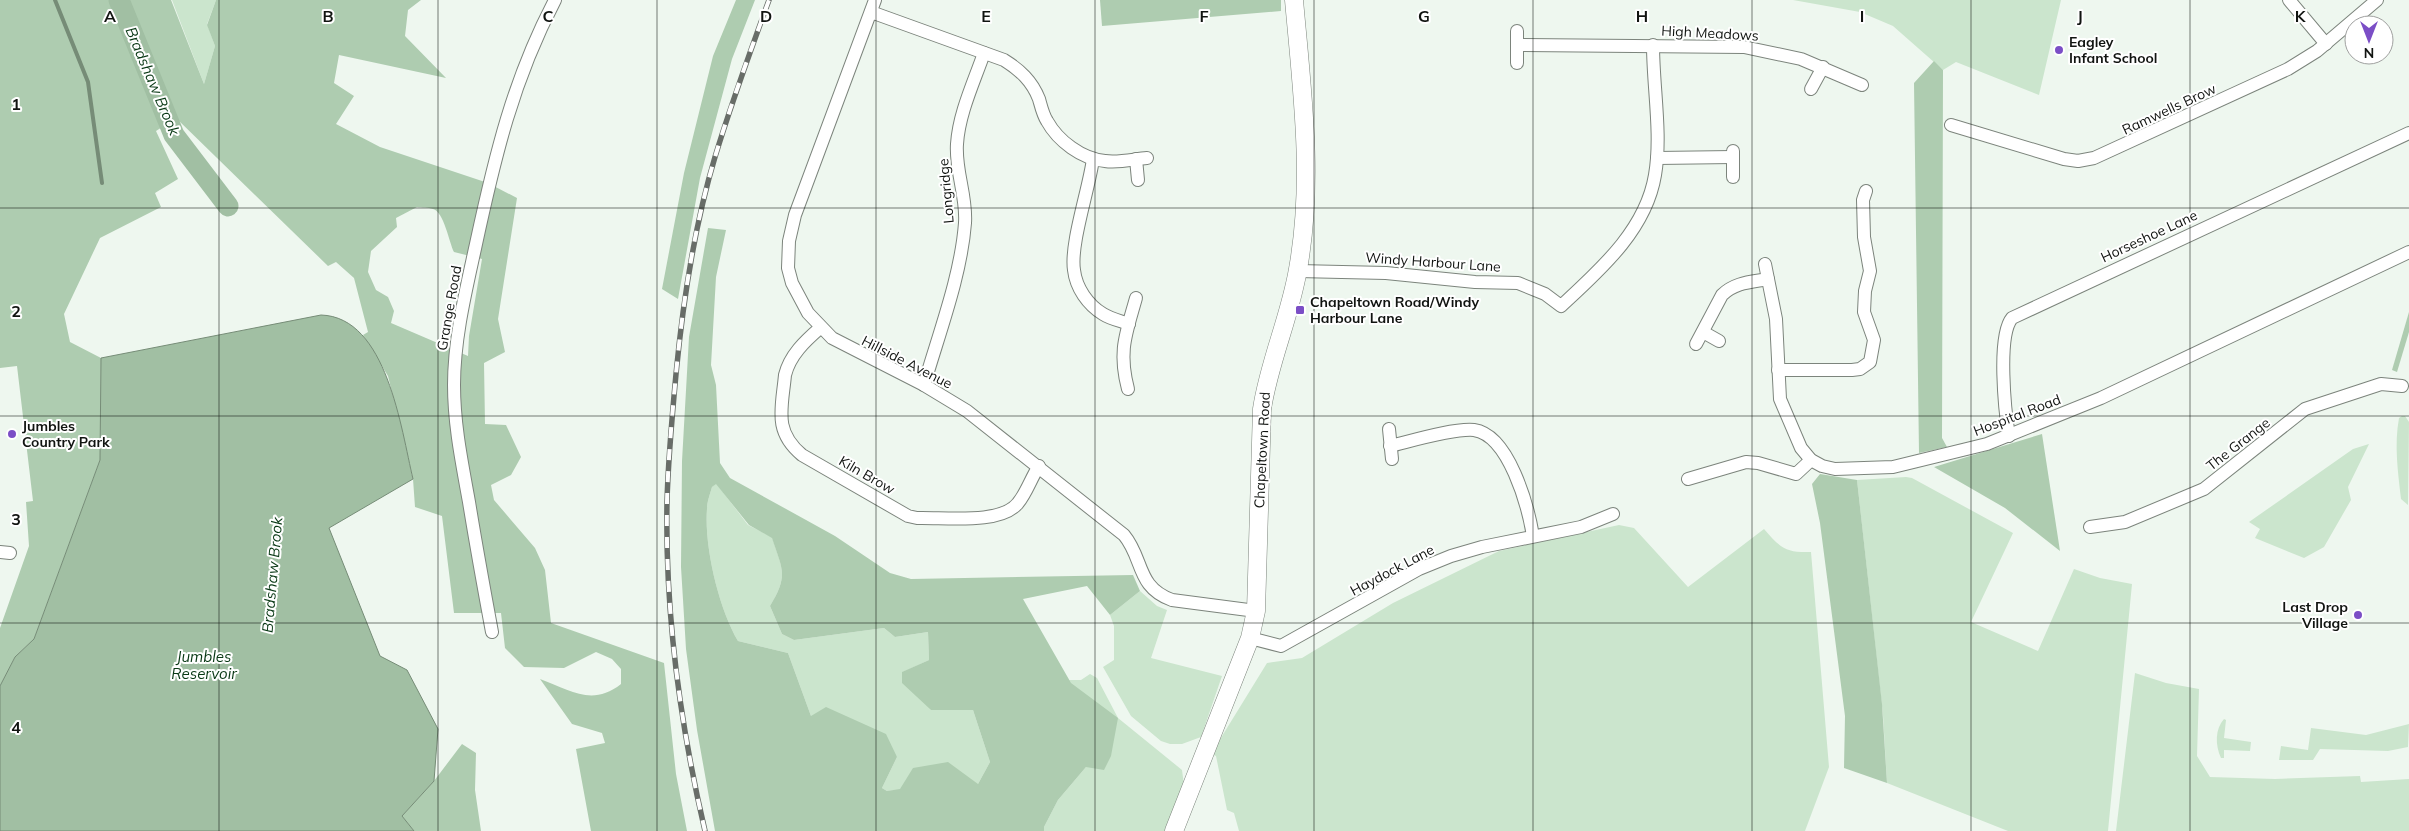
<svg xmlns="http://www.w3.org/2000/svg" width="2409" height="831" font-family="Mulish,sans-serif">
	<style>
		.green { fill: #cbe5cd }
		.forest { fill: #aeccb0; fill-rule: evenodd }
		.water { fill: #a1bfa3; stroke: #768c77 }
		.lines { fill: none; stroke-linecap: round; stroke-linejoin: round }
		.stream { stroke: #768c77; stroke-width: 4 }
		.river { stroke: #a1bfa3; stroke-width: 21 }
		.minor-casing { stroke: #7c847c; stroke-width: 14 }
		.secondary-casing { stroke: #7c847c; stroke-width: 19 }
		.minor { stroke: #fff; stroke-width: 12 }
		.secondary { stroke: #fff; stroke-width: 18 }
		.rail-casing { stroke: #686d68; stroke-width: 5.5 }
		.rail { stroke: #fff; stroke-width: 4; stroke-dasharray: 11; stroke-linecap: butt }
		.grid { fill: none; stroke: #111411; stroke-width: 1; stroke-opacity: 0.55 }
		.poi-dot { fill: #7b4ec6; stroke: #fff; stroke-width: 2 }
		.labels { text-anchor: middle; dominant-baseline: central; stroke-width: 4; stroke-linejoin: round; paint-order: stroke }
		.street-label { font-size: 14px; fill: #111411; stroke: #fff }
		.poi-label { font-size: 14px; font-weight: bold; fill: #111411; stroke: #fff; text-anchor: start }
		.water-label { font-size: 15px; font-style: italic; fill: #083814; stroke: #fff }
		.grid-label { font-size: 16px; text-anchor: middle; font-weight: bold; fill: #111411; stroke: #fff; stroke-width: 4; stroke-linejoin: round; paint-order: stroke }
	</style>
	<rect width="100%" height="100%" fill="#eef7ef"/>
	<g class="green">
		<polygon points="172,0 216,0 207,24 215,46 204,84"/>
		<polygon points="1793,0 2061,0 2039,95 1956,62 1943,70 1893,26 1860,12"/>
		<path d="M2402,416h3l4,6 -1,83 -7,-6c-3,-27 -7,-54 -2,-81z"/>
		<polygon points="2369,444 2348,487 2351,500 2324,547 2304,558 2255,538 2260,529 2249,522 2353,449"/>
		<polygon points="1906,477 1912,478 2013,533 1971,622 2038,651 2074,569 2100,578 2132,584 2108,831 2008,831 1887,783 1883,715 1857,480"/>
		<path d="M716,483l32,42 24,12c10,32 17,38 -2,69l12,28 12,6 90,-12 11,9 33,-5 1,28 -26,12 28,38h42l17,52 -12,22 -91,7 -5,-3 15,-31 -86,-41 -23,-63 -50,-12c-19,-32 -34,-94 -31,-132 0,-7 3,-15 5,-22z"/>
		<path d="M1619,525l15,3 54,59 76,-58c16,19 23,24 47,23l18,215 -24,64h-566l-5,-18 -7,-3 -11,-54 -5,-2 56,-91 35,-5 91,-55 106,-52z"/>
		<polygon points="1140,591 1157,606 1167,610 1151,658 1222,676 1201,737 1182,744 1170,744 1161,741 1131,716 1103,667 1114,660 1114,626 1110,615"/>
		<polygon points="2135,673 2166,683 2199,689 2197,756 2210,777 2275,779 2360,776 2361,782 2409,779 2409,831 2116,831"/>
		<polygon points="1090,674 1097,678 1118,718 1182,770 1184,785 1167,831 1044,831 1044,827 1058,800 1086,767 1069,680 1081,680"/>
		<path d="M2224,719l2,1 -2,18 27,4 -1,9 -26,-1v8h-3c-6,-13 -6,-29 3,-39z"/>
		<polygon points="2409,724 2408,747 2388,751 2320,749 2313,760 2279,760 2281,746 2308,750 2311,728 2366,735"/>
	</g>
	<g class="forest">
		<path d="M0,0h171l33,84 11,-38 -8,-21 9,-25h205l-13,10 -3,26 41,42 -107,-23 -5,28 20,13 -18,28 44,23 108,36 29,15 -19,121 7,33 -21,11 1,61 21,1 15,32 -10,18 -20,10 3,15 41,48 10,22 6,53 113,40 12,111 11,57h-96l-15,-82 29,-6 -3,-10 -30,-9 -32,-45c30,11 52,28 81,5v-15l-9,-10 -16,-7 -32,16 -40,-1 -19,-19 -4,-35h-47l-12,-97 -27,-9 -2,-28 -25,-103 -25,-41 5,-3 -14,-54 -18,-16 -8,4 -152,-148 -20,13 22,48 -23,14 6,14 -61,31 -36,76 6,28 31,16 -1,102 -66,179 -19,18 -15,29v-58l29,-82 -3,-44 7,-1 -16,-135 -17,2zM417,207c5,1 11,0 16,2 11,3 16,33 21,43l28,7 -13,77 -1,20 -77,-33 3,-12 -6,-14 -12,-7 -8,-18 3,-21 26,-24 -1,-9z"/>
		<polygon points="736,0 755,0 732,59 700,178 678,299 662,289 684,173 713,56"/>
		<polygon points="1100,0 1281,0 1281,11 1102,26"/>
		<polygon points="1934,61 1943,70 1942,438 1947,447 1919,453 1914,83"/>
		<path d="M708,228l18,2 -10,47 -5,88 5,20 4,78 10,15 105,58 55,37 21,6 222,-4 7,16 -30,24 -23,-29 -64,13 48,84 47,35 -7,38 -7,14 -18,-3 -28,33 -14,27v4h-329l-18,-101 -11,-81 -5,-82 1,-106 7,-124zM716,484l33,41 23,13c10,31 17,37 -2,68l12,28 12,6 90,-12 11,9 33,-5 1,28 -27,12v11l29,27h42l17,52 -12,22 -30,-22 -35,6 -13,21 -13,2 -5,-3 15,-31 -11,-23 -60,-27 -15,9 -23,-63 -50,-12c-19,-32 -34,-94 -31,-132 0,-7 3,-15 5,-22z"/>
		<polygon points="2409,312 2409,332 2397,372 2392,370"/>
		<polygon points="2042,434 2060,551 2005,508 1934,467"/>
		<polygon points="1820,474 1857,480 1882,704 1887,783 1844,768 1845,716 1820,523 1812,484"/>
		<polygon points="462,744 476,753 475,790 481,831 414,831 402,816 434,781"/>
	</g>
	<path class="water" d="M321,315c66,2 80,114 92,164l-84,49 51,128 27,14 31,59 -4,52 -32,35 12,15h-414v-145l15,-29 19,-18 66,-179 1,-102z"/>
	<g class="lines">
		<polyline class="stream" points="55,0 88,82 102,183"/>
		<polyline class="river" points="119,0 174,135 228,206"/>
		<g class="minor-casing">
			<g id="minor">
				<path d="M875,0l-80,215 -6,26 -1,27 4,15 16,30 24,25 92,47 43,26 157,124c20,24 12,52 48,65l84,11"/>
				<polyline points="2289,0 2326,44"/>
				<path d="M871,12l133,48c16,10 28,21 35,39 2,7 4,16 8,22 11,20 35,38 58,40 14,2 29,-2 42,-3"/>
				<polyline points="1517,31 1517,63"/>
				<polyline points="1517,45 1744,47 1801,59 1862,85"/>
				<polyline points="1811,89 1823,67"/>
				<polyline points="1951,125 2064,159 2078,161 2094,158 2288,69 2317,51 2377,0"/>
				<polyline points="1733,151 1733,177"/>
				<polyline points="1657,158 1733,157"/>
				<path d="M1093,159c-4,30 -23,85 -19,111 2,18 14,35 29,44 8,5 18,7 26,10"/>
				<polyline points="1136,159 1138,180"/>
				<polyline points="1765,264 1776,319 1780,399 1801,448 1811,460 1822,466 1835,469 1893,467 1987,444 2101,398 2409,252"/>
				<path d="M1298,271l88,2 89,9 43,1 27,11 16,12c39,-36 85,-76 94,-131 7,-41 -2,-88 -2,-130"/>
				<path d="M820,328c-15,13 -30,27 -35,47 -3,33 -12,56 17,80l106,61 9,2c27,-1 84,7 101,-15 9,-11 13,-25 21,-37"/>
				<polyline points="1703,332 1719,341"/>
				<path d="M1696,344l26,-49c13,-13 30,-13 46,-16"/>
				<polyline points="1778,370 1852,370 1860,369 1870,362 1874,340 1864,312 1865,291 1870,271 1864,237 1863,200 1866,191"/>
				<path d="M924,385c15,-52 37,-109 41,-162 2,-27 -10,-52 -8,-79 2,-31 17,-62 27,-91"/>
				<path d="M1128,389c-10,-38 -2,-55 8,-91"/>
				<polyline points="1389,429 1392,459"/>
				<path d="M2009,436c-4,-24 -12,-100 3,-118l397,-185"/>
				<path d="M1390,446c21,-5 64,-18 84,-16 35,5 54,76 59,106"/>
				<polyline points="1688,479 1746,462 1758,463 1796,474 1811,460"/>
				<polyline points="2090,527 2125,522 2204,489 2305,409 2381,384 2402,386"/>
				<polyline points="0,552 10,553"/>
				<path d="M492,632c-8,-43 -16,-87 -23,-130 -7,-39 -15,-77 -15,-117 0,-47 12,-95 22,-141 19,-88 37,-164 79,-244"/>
				<polyline points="1250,638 1281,646 1419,569 1451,556 1482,547 1581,527 1613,514"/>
			</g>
		</g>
		<g class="secondary-casing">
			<path id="secondary" d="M1174,831l76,-193 6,-27 6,-202c7,-47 28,-92 36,-140 16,-89 4,-179 -4,-269"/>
		</g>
		<use href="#minor" class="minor"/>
		<use href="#secondary" class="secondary"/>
		<g class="rail-casing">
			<path id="rail" d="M705,831c-25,-107 -40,-219 -38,-329 1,-42 5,-85 9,-128 7,-73 18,-147 39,-217 16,-53 35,-105 54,-157"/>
		</g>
		<use href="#rail" class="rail"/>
	</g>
	<path class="grid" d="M219,0v831M438,0v831M657,0v831M876,0v831M1095,0v831M1314,0v831M1533,0v831M1752,0v831M1971,0v831M2190,0v831M0,208h2409M0,416h2409M0,623h2409"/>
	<g class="poi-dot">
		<circle cx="2059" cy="50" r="5"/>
		<rect x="1295" y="305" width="10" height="10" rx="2.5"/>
		<circle cx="12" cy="434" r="5"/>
		<circle cx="2358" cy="615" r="5"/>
	</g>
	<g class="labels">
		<g class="street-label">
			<text transform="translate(1710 33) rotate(3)">High Meadows</text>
			<text transform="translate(2169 109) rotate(-25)">Ramwells Brow</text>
			<text transform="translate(946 191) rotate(-95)">Longridge</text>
			<text transform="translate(2149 236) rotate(-25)">Horseshoe Lane</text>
			<text transform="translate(1433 262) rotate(4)">Windy Harbour Lane</text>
			<text transform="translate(449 308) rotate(-80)">Grange Road</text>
			<text transform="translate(907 362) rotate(27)">Hillside Avenue</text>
			<text transform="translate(2017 415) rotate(-21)">Hospital Road</text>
			<text transform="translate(2238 444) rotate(-38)">The Grange</text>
			<text transform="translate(1262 450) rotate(-87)">Chapeltown Road</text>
			<text transform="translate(867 475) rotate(30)">Kiln Brow</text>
			<text transform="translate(1392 570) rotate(-28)">Haydock Lane</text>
		</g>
		<g class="poi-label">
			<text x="2069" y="42">Eagley<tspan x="2069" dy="16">Infant School</tspan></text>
			<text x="1310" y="302">Chapeltown Road/Windy<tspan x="1310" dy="16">Harbour Lane</tspan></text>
			<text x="22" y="426">Jumbles<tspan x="22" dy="16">Country Park</tspan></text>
			<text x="2348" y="607" text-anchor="end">Last Drop<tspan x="2348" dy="16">Village</tspan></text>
		</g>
		<g class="water-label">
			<text transform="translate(153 81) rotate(67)">Bradshaw Brook</text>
			<text transform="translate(272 575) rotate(-85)">Bradshaw Brook</text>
			<text x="204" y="656">Jumbles<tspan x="204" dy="17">Reservoir</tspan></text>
		</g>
	</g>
	<g class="grid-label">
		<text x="110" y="22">A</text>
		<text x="328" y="22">B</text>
		<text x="548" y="22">C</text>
		<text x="766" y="22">D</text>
		<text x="986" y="22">E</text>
		<text x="1204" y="22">F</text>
		<text x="1424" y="22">G</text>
		<text x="1642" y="22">H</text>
		<text x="1862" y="22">I</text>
		<text x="2080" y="22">J</text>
		<text x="2300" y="22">K</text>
		<text x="16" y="110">1</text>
		<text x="16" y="317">2</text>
		<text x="16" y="525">3</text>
		<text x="16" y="733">4</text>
	</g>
	<g transform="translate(2369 40) rotate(180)"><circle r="24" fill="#ffffff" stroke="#a0a1a0"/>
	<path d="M0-4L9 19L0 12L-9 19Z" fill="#7b4ec6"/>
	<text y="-8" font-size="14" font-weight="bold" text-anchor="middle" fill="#111411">N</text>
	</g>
</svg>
